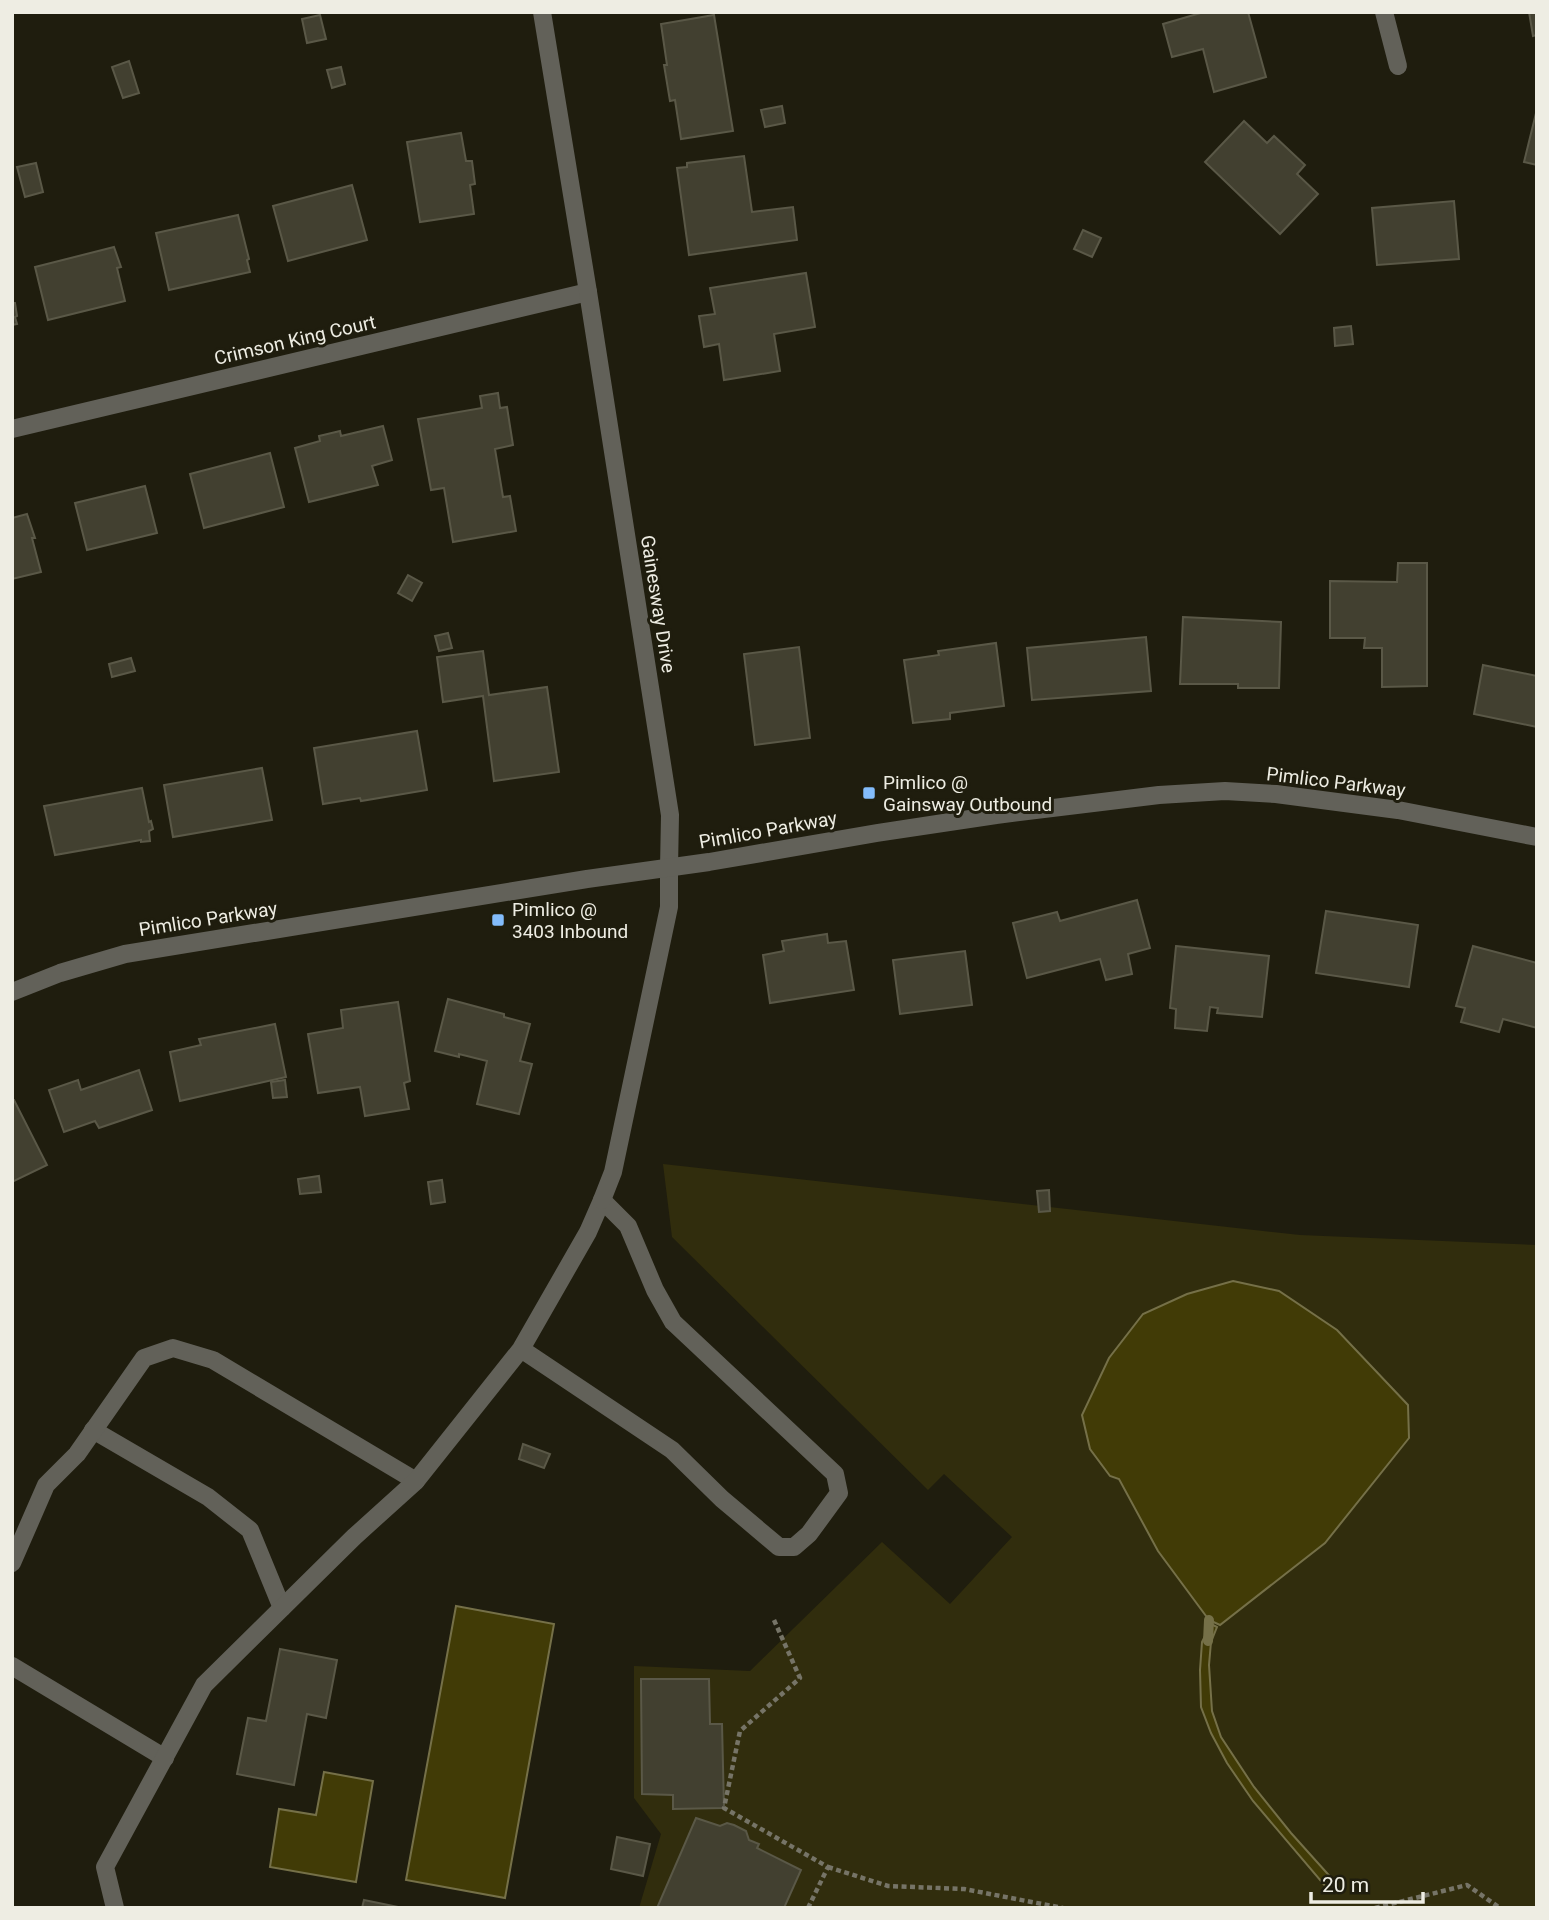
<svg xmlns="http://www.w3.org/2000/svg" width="1549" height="1920" font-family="Roboto,sans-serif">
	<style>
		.green { fill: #312d0d }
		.water { fill: #413b06; stroke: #757048; stroke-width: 2 }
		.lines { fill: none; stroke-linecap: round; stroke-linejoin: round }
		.stream { stroke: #757048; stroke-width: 10 }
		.building { fill: #424030; stroke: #5a5847; stroke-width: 2 }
		.path { stroke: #767467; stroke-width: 4.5; stroke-dasharray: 5 3.5; stroke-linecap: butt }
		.service { stroke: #626159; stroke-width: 18 }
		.minor { stroke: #626159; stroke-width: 18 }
		.tertiary { stroke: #626159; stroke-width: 18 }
		.poi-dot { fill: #83bcfb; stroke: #1f1d0e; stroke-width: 2.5 }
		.labels { text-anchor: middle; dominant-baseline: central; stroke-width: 6; stroke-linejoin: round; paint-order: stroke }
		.street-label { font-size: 19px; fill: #eeede3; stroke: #1f1d0e }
		.poi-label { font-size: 19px; fill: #eeede3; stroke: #1f1d0e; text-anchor: start }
	</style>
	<rect width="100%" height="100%" fill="#1f1d0e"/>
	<polygon class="green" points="663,1164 1300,1235 1537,1245 1537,1908 639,1908 661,1834 634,1798 634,1666 750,1671 882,1542 950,1604 1012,1537 944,1474 928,1490 672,1237"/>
	<g class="water">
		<polygon points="1233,1281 1279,1291 1337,1330 1408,1405 1409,1438 1325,1543 1220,1625 1209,1620 1158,1551 1119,1479 1110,1476 1090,1449 1082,1415 1109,1358 1143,1314 1187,1294"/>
		<polygon points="456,1606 554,1624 505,1898 406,1880"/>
		<polygon points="1211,1624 1217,1627 1211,1642 1209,1665 1212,1711 1221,1737 1254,1787 1291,1833 1335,1882 1326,1887 1253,1801 1227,1763 1211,1733 1201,1707 1200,1670 1202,1642"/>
		<polygon points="324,1772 373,1781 356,1882 270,1867 279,1809 316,1815"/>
	</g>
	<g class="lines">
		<polyline class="stream" points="1208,1641 1209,1620"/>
	</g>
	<g class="building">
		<polygon points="1204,12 1248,12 1266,77 1214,92 1203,49 1172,57 1163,24"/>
		<polygon points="1529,12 1537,12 1537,35 1533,36"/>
		<polygon points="320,15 326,39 307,43 302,19"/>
		<polygon points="714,15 733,131 681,139 675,100 670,101 664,65 667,65 661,24"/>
		<polygon points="129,61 139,93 123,98 112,67"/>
		<polygon points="341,67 345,84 332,88 327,70"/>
		<polygon points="782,106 785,123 765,127 761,110"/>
		<polygon points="1537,109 1537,165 1524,162"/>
		<polygon points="1244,121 1267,143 1274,136 1305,165 1297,174 1318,194 1280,234 1205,162"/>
		<polygon points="461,133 466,161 472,161 475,184 470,185 474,214 420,222 407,142"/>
		<polygon points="744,156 752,212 793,207 797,240 689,255 677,168 687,167 687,163"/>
		<polygon points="36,163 43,192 25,197 17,167"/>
		<polygon points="352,185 367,240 288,261 273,206"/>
		<polygon points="1454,201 1459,259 1377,265 1372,208"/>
		<polygon points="238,215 249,259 247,260 250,272 169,290 156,233"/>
		<polygon points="1083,230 1101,238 1092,257 1074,249"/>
		<polygon points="114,247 121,267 117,268 125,301 48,320 35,267"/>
		<polygon points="806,273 815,327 774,334 780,371 724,380 719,344 704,347 699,316 715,314 710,288"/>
		<polygon points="12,303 15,303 17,316 15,317 17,324 12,325"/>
		<polygon points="1351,326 1353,344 1335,346 1334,328"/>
		<polygon points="498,393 500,408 507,407 513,445 495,449 503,497 510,496 516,531 453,542 444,488 431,490 418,419 482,408 480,396"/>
		<polygon points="383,426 392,460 372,466 378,485 309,502 295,448 320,441 319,436 340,431 341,436"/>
		<polygon points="270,453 284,507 204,528 190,474"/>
		<polygon points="145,486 157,533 87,550 75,503"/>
		<polygon points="27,514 35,538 32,538 41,572 12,579 12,518"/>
		<polygon points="1398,563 1427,563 1427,686 1382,687 1382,648 1364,648 1365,638 1330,638 1330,581 1397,582"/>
		<polygon points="408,575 422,583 412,601 398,593"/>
		<polygon points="1183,617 1281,622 1279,688 1238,688 1238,684 1180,684"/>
		<polygon points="448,633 452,648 439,651 435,636"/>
		<polygon points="1146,637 1151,691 1032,700 1027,648"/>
		<polygon points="996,643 1004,706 950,713 950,719 913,723 904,660 939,655 938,651"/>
		<polygon points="799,647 810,738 755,745 744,654"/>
		<polygon points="483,651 489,695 547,687 559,772 494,781 483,696 443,702 437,657"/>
		<polygon points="131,658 135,671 112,677 109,664"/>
		<polygon points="1483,665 1537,676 1537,727 1474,714"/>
		<polygon points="417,731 427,790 361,801 360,798 323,804 314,748"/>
		<polygon points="262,768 272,820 173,837 164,785"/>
		<polygon points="142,788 149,822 151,821 153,829 149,831 150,841 141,842 141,840 55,855 44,806"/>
		<polygon points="1137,900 1150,948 1128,954 1132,974 1106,980 1100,959 1027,978 1013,923 1057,912 1060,921"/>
		<polygon points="1326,911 1418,925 1409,987 1316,973"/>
		<polygon points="827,934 828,943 846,941 854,990 770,1003 763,955 784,951 782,941"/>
		<polygon points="1176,946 1269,956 1262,1017 1217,1013 1218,1008 1210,1007 1207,1031 1175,1028 1176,1009 1170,1008"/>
		<polygon points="1473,946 1537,963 1537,1028 1503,1019 1499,1032 1461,1022 1465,1008 1456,1006"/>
		<polygon points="965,951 972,1005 900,1014 893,960"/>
		<polygon points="448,999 504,1014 504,1017 530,1024 520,1061 532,1064 519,1114 477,1104 487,1061 459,1054 459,1057 435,1051"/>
		<polygon points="398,1002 410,1081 404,1083 409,1109 365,1116 360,1087 318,1093 308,1034 343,1028 341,1010"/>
		<polygon points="275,1024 286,1077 180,1101 170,1052 201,1045 199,1039"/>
		<polygon points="139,1070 152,1110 99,1128 95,1121 64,1132 49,1090 78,1080 81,1090"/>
		<polygon points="285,1080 287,1097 273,1098 271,1082"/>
		<polygon points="12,1100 14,1100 47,1165 12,1182"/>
		<polygon points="319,1176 321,1192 300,1194 298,1179"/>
		<polygon points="442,1180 445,1202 431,1204 428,1182"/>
		<polygon points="1049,1190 1050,1211 1039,1212 1037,1191"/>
		<polygon points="523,1444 550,1454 544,1468 519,1459"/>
		<polygon points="280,1649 337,1660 326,1718 307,1714 294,1785 237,1774 248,1718 266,1721"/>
		<polygon points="641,1679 709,1679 710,1724 722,1724 724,1808 673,1809 673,1795 642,1794"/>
		<polygon points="696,1818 720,1826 727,1823 734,1825 746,1831 749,1840 759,1844 757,1848 801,1870 784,1908 657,1908"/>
		<polygon points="617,1837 650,1844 643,1876 611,1869"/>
		<polygon points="364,1900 403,1908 362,1908"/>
	</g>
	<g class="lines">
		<g class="path">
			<polyline points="774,1620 800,1678 740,1731 724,1808 828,1867 808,1908"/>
			<polyline points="828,1867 888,1886 964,1889 1063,1908"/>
			<polyline points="1375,1908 1467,1885 1500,1908"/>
		</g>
		<g class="service">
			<polyline points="93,1430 208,1497 250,1530 282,1608"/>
			<polyline points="12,1563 46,1485 77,1454 144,1358 173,1348 213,1360 416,1481"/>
			<polyline points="12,1666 165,1758"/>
			<polyline points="115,1908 105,1867 204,1685 354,1537 416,1481 521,1349 588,1232 602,1200 628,1226 655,1290 673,1322 835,1474 839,1493 809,1534 794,1547 779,1547 722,1499 672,1450 521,1349"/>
		</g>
		<g class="minor">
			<polyline points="1384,12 1398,66"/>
			<polyline points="12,429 588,292"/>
			<polyline points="602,1200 613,1172 669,907 669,868"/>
		</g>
		<g class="tertiary">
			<polyline points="542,12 588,292 670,815 669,868"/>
			<polyline points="12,992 60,973 125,954 587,879 709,862 877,833 996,815 1159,795 1225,791 1276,794 1398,810 1537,837"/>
		</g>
	</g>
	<g class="poi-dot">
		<rect x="862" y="786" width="14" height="14" rx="3.5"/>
		<rect x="491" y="913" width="14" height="14" rx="3.5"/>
	</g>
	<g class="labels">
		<g class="street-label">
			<text transform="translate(295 340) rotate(-13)">Crimson King Court</text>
			<text transform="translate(658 604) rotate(81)">Gainesway Drive</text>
			<text transform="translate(1336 782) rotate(7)">Pimlico Parkway</text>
			<text transform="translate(768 830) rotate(-10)">Pimlico Parkway</text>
			<text transform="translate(208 919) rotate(-9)">Pimlico Parkway</text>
		</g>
		<g class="poi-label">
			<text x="883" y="782">Pimlico @<tspan x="883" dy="22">Gainsway Outbound</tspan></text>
			<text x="512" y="909">Pimlico @<tspan x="512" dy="22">3403 Inbound</tspan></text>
		</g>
	</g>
	<rect width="1549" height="1920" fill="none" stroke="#eeede3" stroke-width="28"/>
	<path d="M1311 1892v10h112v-10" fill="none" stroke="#eeede3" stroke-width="3.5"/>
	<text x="1322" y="1892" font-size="21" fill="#eeede3" stroke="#1f1d0e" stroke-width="5" paint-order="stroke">20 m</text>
</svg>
